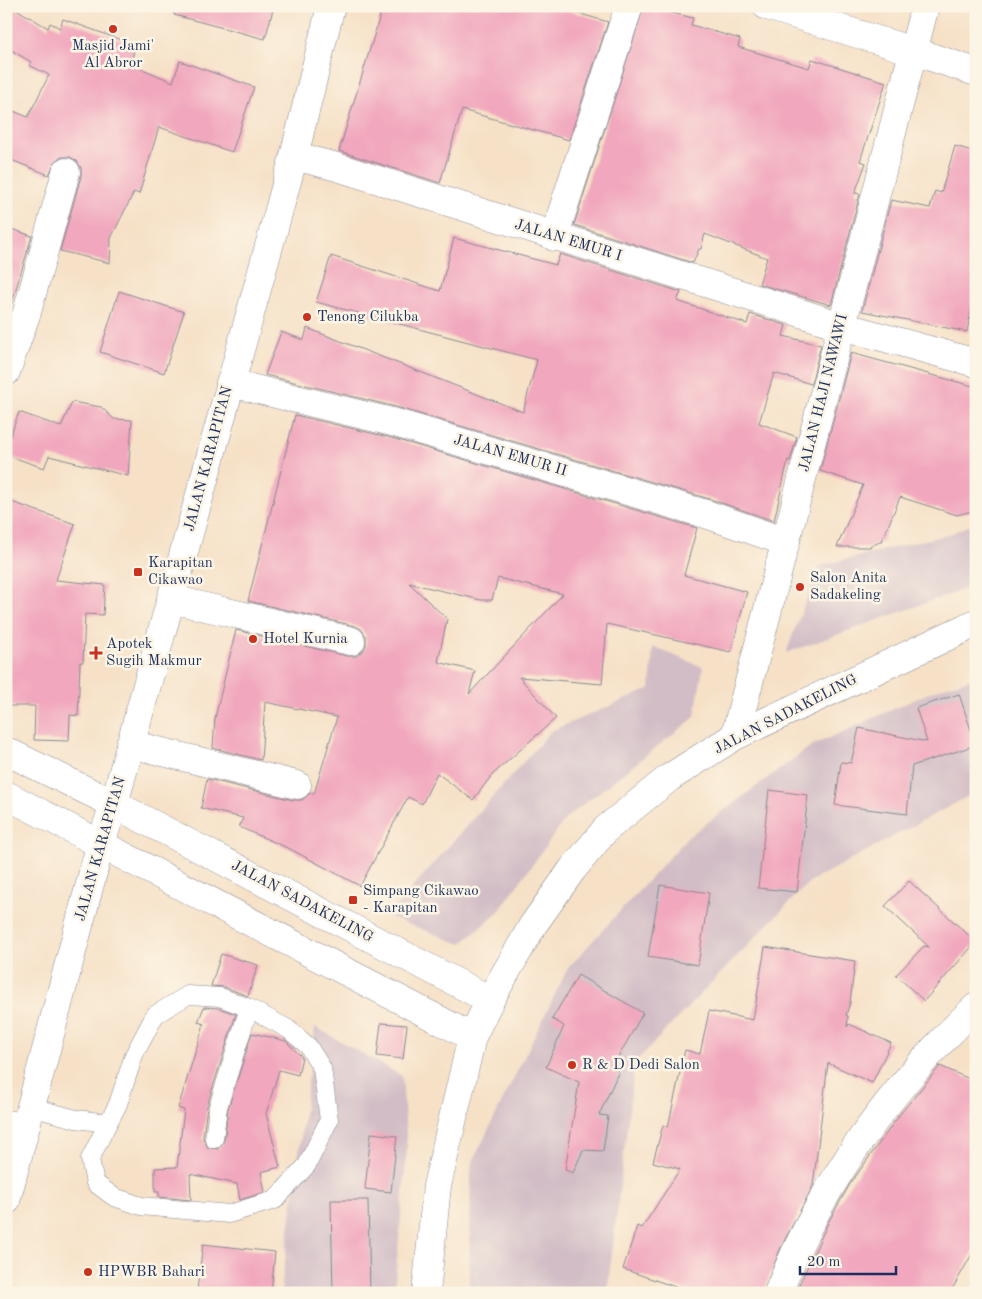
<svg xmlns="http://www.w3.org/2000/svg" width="982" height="1299" font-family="'Old Standard TT',serif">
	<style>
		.industrial { fill: #d2bdc6 }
		.building { fill: #f1a7bd; fill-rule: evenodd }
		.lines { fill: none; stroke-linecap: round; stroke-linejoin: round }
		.lane-casing { stroke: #888892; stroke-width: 19 }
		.street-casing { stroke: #888892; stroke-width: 29 }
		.secondary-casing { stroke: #888892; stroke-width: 29 }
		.lane { stroke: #fff; stroke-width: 18 }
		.street { stroke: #fff; stroke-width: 28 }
		.secondary { stroke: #fff; stroke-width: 28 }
		.poi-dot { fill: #c8321e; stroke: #fcf5e5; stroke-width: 2 }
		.labels { text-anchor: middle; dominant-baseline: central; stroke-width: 5; stroke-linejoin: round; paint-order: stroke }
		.poi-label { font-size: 15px; fill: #1b2f5e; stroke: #fcf5e5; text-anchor: start }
		.street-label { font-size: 15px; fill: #1b2f5e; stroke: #fcf5e5 }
	</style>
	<rect width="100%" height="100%" fill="#fcf5e5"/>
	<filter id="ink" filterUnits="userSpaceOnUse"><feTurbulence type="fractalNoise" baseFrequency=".02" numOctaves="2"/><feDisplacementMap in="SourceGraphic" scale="10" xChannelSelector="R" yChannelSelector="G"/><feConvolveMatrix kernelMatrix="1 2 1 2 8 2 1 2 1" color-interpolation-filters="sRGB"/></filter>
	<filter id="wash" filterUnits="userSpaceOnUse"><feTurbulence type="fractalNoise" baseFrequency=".0096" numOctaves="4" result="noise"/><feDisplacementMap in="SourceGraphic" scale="20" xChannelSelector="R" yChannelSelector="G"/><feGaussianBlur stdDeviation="1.12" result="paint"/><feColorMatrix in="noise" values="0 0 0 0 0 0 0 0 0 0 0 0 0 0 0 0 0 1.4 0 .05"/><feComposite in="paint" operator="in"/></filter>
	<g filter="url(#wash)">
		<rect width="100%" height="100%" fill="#f6e1c7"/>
		<g class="industrial">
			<polygon points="976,522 976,585 786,653 819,566 950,534"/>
			<polygon points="653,647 703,667 695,717 566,818 499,911 461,944 387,916 551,731 650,689"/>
			<polygon points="976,677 976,792 809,882 635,1062 607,1293 469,1293 471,1165 568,968 688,837 811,746 938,689"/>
			<polygon points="315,1027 402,1076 407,1150 394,1293 281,1293"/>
		</g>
		<g id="blocks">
			<g class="building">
				<polygon points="6,6 11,6 48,28 50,23 60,28 63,19 135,45 131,64 173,82 180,61 254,87 232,152 159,127 139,194 134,192 111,238 110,263 60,251 81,176 81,168 77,161 70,157 62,157 55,161 49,175 6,158 6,108 28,117 49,75 29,65 31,62 6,47"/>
				<polygon points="175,6 274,6 265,39 174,15"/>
				<polygon points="383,6 553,6 608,22 569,140 462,110 440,183 339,151"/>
				<polygon points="644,6 693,18 691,25 740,39 738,47 809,68 812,59 886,82 860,161 866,163 855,193 860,194 831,305 759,284 767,258 705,234 701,249 699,249 693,263 574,225"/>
				<polygon points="955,146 976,152 976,287 967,332 862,311 891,200 930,208 935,191 941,193"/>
				<polygon points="6,227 32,236 9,312 6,311"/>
				<polygon points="454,238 556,265 560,254 681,292 677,301 747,324 750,314 786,325 783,336 821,345 811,384 774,373 759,423 797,437 790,461 788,460 774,521 713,500 396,407 265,375 281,332 304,340 307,328 523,412 537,360 316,302 331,256 440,291"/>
				<polygon points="119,291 184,312 164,373 100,352"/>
				<polygon points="851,353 976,387 976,510 957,515 900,497 882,541 869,547 837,547 863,485 820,471"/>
				<polygon points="72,402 101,407 114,419 132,420 128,476 49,456 44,468 6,455 6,448 19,412 61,427"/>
				<path d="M295,415l93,22 309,91 -13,47 63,17 -16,60 -124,-28 -5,60 -83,-7 37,41 -64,57 -19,25 -36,-27 -15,31 -14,-7 -48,89 -70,-37 -51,-22 4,-9 -42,-10 6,-29 86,21h9l8,-7 4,1 23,-77 -72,-15 -4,58 -48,-12 2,-30 21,-88 111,26h9l7,-5 3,-6v-9l-5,-7 -6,-3 -107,-25zM498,578l65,16 -94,100 6,-23 -37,-9 9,-43 -38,-36 72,17h11z"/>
				<polygon points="6,500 75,524 56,580 105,585 103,615 85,614 83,662 80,662 78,716 70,715 69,741 34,740 35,706 6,706"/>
				<polygon points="959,694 976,745 912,766 907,814 835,805 841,762 851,763 859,728 927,742 916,708"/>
				<polygon points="769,790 808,795 797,892 758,888"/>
				<polygon points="909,881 976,942 924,1001 896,975 924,946 929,947 885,906"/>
				<polygon points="660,885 709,893 698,965 648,957"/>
				<polygon points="765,947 855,961 850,1003 846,1015 848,1016 847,1027 849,1024 891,1043 872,1083 828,1063 813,1186 781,1247 763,1293 693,1293 623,1269 637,1226 642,1228 680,1169 653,1162 663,1125 668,1127 685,1050 700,1054 709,1011 753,1020"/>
				<polygon points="221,954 258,965 248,996 224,987 211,986"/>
				<polygon points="578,975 643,1013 612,1068 619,1071 599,1115 608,1116 603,1151 583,1150 573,1173 565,1170 579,1082 546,1067 564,1026 552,1019"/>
				<polygon points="204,1007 218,1008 236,1014 207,1106 203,1138 208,1148 218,1149 224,1141 228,1109 252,1033 286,1041 302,1057 298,1075 279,1070 266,1114 280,1167 261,1172 265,1192 240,1200 237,1184 190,1174 191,1200 159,1197 159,1192 155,1192 155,1168 177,1167 184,1110 178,1108 204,1024 198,1022"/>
				<polygon points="381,1023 407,1025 403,1059 377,1056"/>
				<polygon points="940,1066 976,1082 976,1247 950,1293 795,1293 829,1221 850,1184 900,1114"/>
				<polygon points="371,1133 397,1136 391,1192 365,1189"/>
				<polygon points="331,1200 368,1200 370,1293 333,1293"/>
				<polygon points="203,1244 275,1252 271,1293 217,1293 197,1290"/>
			</g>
		</g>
	</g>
	<g filter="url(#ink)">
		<use href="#blocks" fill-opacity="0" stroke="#888892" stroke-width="1"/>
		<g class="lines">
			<g class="lane-casing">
				<g id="lane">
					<polyline points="31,1107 76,1119 108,1123 118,1104 134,1055 155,1015 188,995 220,997 249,1008 288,1029 308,1046 322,1068 329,1120 307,1165 275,1200 229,1214 141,1206 114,1197 95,1183 90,1159 108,1123"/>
					<polyline points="214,1139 218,1107 249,1008"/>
				</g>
			</g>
			<g class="street-casing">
				<g id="street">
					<polyline points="767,6 913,51 976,72"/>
					<polyline points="294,156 337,167 842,326 976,363"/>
					<polyline points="554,237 629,6"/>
					<polyline points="6,372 27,312 66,172"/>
					<polyline points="230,383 392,422 709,515 786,542"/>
					<polyline points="171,599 351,641"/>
					<polyline points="735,736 925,6"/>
					<polyline points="130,744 297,785"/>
					<polyline points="6,1124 25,1127"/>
					<path d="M778,1293c43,-109 113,-206 198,-286"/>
				</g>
			</g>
			<g class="secondary-casing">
				<g id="secondary">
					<polyline points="6,751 114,804 490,1000"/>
					<polyline points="6,795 472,1037"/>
					<polyline points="6,1201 100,846 114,804 294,156 331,6"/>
					<polyline points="426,1293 437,1186 472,1037 490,1000 533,925 572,870 606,829 669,778 735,736 976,623"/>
				</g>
			</g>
			<use href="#lane" class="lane"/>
			<use href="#street" class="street"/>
			<use href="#secondary" class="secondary"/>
		</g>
	</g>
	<g class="poi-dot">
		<circle cx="113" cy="29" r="5"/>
		<circle cx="307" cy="317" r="5"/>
		<rect x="133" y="567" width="10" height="10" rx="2.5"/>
		<circle cx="800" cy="587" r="5"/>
		<circle cx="253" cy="639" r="5"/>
		<path d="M93.5 645.5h5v5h5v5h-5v5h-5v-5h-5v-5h5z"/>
		<rect x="348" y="895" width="10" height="10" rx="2.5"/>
		<circle cx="572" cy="1065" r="5"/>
		<circle cx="88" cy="1272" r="5"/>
	</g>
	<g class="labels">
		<g class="poi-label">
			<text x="113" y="46" text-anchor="middle">Masjid Jami'<tspan x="113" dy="17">Al Abror</tspan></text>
			<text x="317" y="317">Tenong Cilukba</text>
			<text x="148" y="563">Karapitan<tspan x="148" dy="17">Cikawao</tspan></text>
			<text x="810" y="578">Salon Anita<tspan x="810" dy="17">Sadakeling</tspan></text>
			<text x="263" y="639">Hotel Kurnia</text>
			<text x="106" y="644">Apotek<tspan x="106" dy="17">Sugih Makmur</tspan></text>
			<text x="363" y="891">Simpang Cikawao<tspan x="363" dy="17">- Karapitan</tspan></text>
			<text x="582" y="1065">R &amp; D Dedi Salon</text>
			<text x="98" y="1272">HPWBR Bahari</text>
		</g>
		<g class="street-label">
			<text transform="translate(568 241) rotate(17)">JALAN EMUR I</text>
			<text transform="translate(824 393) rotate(-76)">JALAN HAJI NAWAWI</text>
			<text transform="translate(510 456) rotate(16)">JALAN EMUR II</text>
			<text transform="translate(209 459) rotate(-75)">JALAN KARAPITAN</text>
			<text transform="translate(786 715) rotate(-27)">JALAN SADAKELING</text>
			<text transform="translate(101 849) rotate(-74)">JALAN KARAPITAN</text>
			<text transform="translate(302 902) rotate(28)">JALAN SADAKELING</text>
		</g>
	</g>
	<rect width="982" height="1299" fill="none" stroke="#fcf5e5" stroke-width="25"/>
	<path d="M800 1266v8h96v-8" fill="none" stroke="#1b2f5e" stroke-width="2.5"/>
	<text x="807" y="1266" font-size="15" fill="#1b2f5e" stroke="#fcf5e5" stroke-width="4" paint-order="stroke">20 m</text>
</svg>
